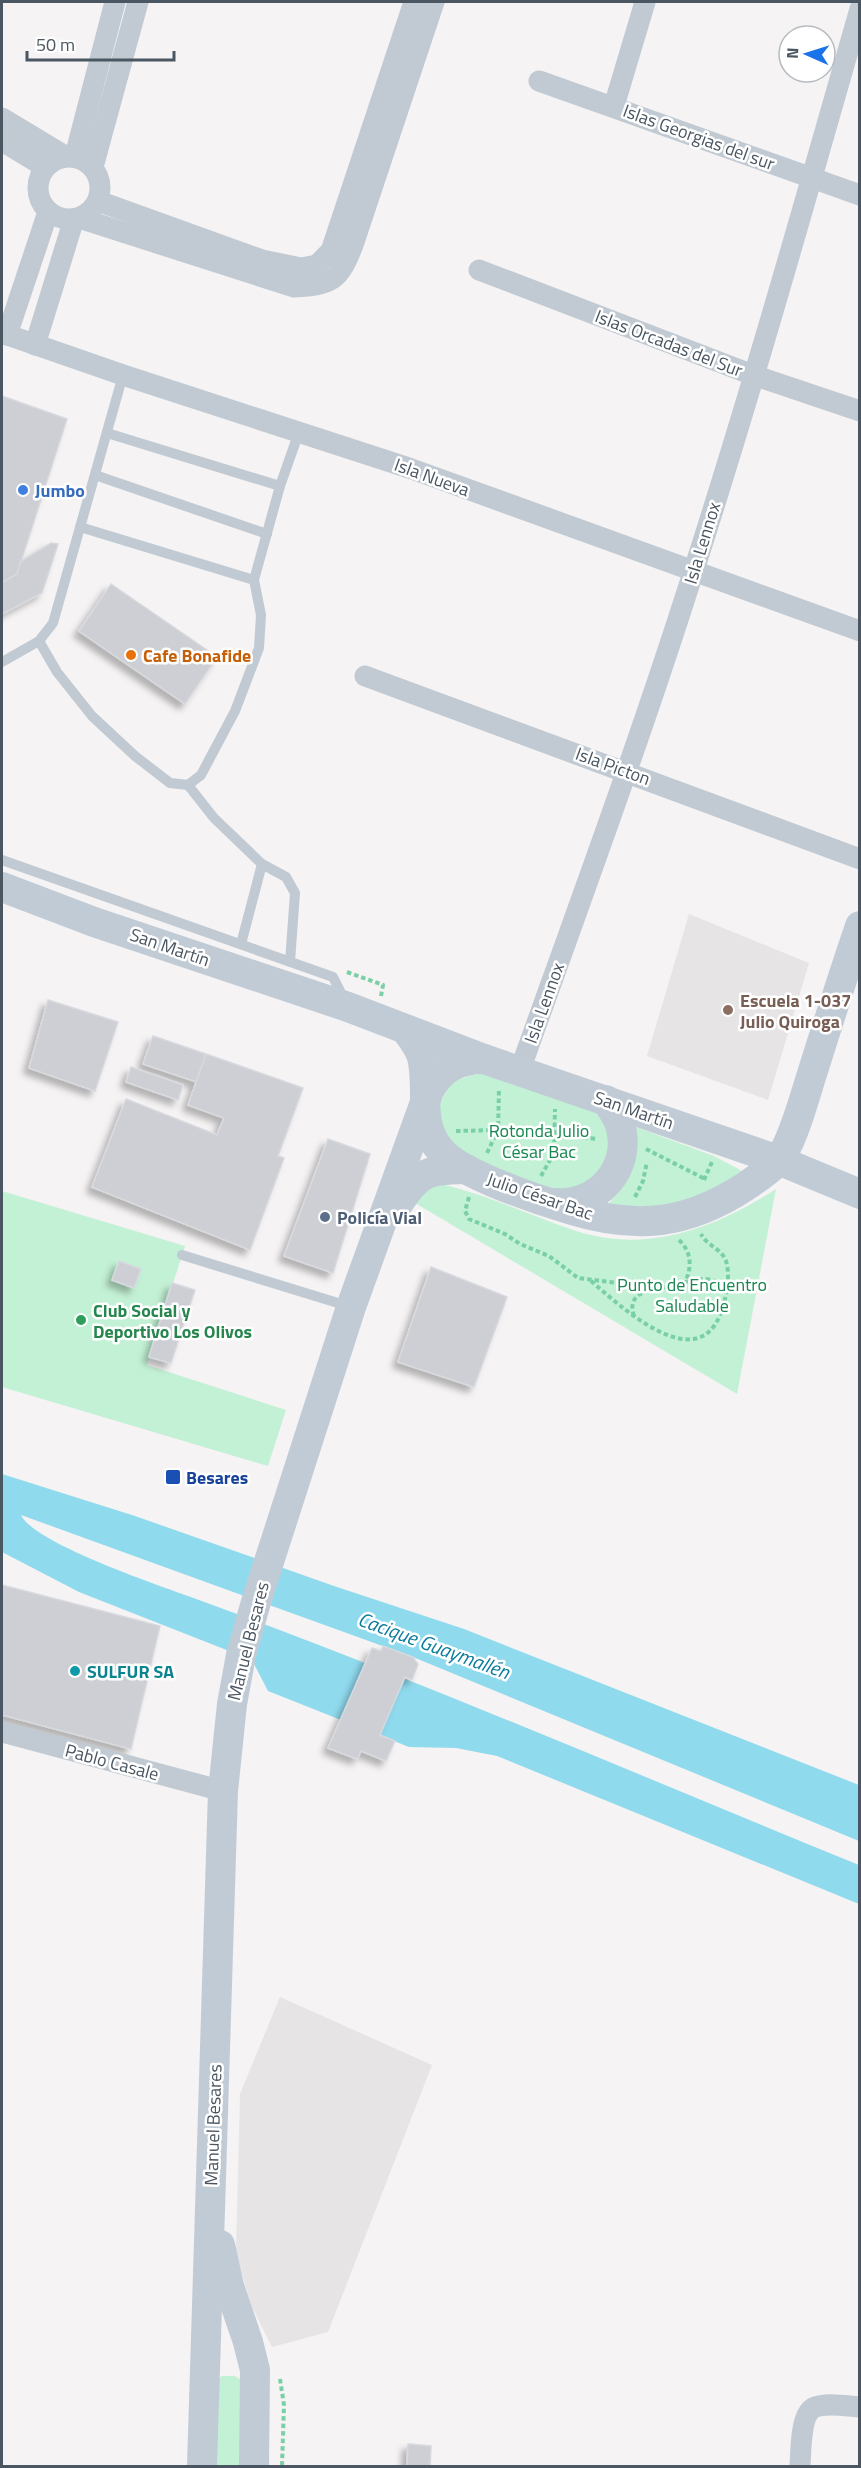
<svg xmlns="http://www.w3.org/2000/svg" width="861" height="2468" font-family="'Titillium Web',sans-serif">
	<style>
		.education { fill: #e6e4e5 }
		.green { fill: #c3f1d5 }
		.water { fill: #90daee }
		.building { fill: #cdcfd5; stroke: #d7d9de; stroke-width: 1.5; filter: url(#shadow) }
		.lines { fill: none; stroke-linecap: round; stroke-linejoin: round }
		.path { stroke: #7ad0a6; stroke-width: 4; stroke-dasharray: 4.5 3; stroke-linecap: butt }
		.service { stroke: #c1cad2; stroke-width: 10 }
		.minor { stroke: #c1cad2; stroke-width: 21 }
		.secondary { stroke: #c1cbd6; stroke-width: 30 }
		.shop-dot { fill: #3f7fe0; stroke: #fff; stroke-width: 2 }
		.food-dot { fill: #e8710a; stroke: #fff; stroke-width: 2 }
		.education-dot { fill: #8d6e63; stroke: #fff; stroke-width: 2 }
		.service-dot { fill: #5c6f8a; stroke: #fff; stroke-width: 2 }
		.leisure-dot { fill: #2e9e5b; stroke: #fff; stroke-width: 2 }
		.transit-dot { fill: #1a4fb4; stroke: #fff; stroke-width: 2 }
		.culture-dot { fill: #0f9aa8; stroke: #fff; stroke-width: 2 }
		.labels { text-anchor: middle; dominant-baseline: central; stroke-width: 5; stroke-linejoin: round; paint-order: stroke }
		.street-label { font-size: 18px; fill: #4a5661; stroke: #fff }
		.shop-label { font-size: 18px; font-weight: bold; fill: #366cbe; stroke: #fff; text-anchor: start }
		.food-label { font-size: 18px; font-weight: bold; fill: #c56008; stroke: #fff; text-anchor: start }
		.education-label { font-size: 18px; font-weight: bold; fill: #785e54; stroke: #fff; text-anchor: start }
		.park-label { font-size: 18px; fill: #17864f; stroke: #fff }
		.service-label { font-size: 18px; font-weight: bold; fill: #4e5e75; stroke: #fff; text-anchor: start }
		.leisure-label { font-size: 18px; font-weight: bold; fill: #27864d; stroke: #fff; text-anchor: start }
		.transit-label { font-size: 18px; font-weight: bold; fill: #164399; stroke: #fff; text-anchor: start }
		.culture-label { font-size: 18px; font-weight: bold; fill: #0d838f; stroke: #fff; text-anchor: start }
		.water-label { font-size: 20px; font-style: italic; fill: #0c7c9b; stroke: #fff }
	</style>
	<defs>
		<filter id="shadow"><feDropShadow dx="-5.5" dy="5.5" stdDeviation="3" flood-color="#0004"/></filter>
	</defs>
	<rect width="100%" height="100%" fill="#f5f3f3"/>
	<g class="education">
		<polygon points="689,914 809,963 768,1100 647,1056"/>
		<polygon points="280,1997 432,2065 328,2332 272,2347 251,2305 236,2253 240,2094"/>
	</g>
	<g class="green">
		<polygon points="486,1073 599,1111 609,1133 607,1157 594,1179 564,1193 480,1169 443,1133 439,1106 448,1087 458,1080 472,1075"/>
		<polygon points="636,1127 714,1156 742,1171 686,1206 606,1207 618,1193"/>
		<path d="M445,1185c45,11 87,31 131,46 71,23 140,-3 200,-42l-39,205 -322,-191c7,-12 17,-17 30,-18z"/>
		<polygon points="2,1191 185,1246 147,1365 286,1410 268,1466 2,1387"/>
		<polygon points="222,2376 235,2376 241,2380 244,2466 210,2466 217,2379"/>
	</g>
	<path class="water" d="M2,1474l133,42 199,70 130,43 395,156v56l-446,-184 -392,-142c13,28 134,69 167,81 226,82 448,178 671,269v39l-362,-148 -41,-8 -47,-1 -141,-56 -16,-31 -173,-68 -77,-40z"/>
	<g class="building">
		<polygon points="2,396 67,419 17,574 2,583"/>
		<polygon points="51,543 58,544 42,593 2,614 2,583 17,574 21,561"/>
		<polygon points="111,584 217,657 185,704 79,631"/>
		<polygon points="48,1000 118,1022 95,1091 29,1068"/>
		<polygon points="153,1036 206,1054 197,1082 143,1064"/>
		<polygon points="206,1054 303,1088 278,1156 284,1158 250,1250 92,1187 126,1099 217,1135 224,1118 188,1105"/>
		<polygon points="131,1067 183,1085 178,1100 126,1082"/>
		<polygon points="328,1139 370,1154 333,1273 284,1256"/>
		<polygon points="119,1261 141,1269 134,1288 112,1280"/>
		<polygon points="431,1267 507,1297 474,1387 398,1362"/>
		<polygon points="172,1283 195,1290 171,1363 149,1357"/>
		<polygon points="2,1585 160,1626 131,1749 2,1715"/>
		<polygon points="383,1646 413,1657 418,1664 412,1680 405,1677 380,1735 395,1741 386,1761 361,1751 357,1759 328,1748 372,1648 381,1651"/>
		<polygon points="408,2444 431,2446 430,2466 407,2466"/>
	</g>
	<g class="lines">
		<g class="path">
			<polyline points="347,972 383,985 381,996"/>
			<polyline points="456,1131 498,1130 598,1139"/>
			<polyline points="646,1149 705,1179"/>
			<polyline points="487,1153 498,1130 499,1088"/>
			<polyline points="541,1176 554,1153 555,1109"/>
			<polyline points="704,1180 712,1162"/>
			<path d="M469,1197l-4,14 4,8 36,15 15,10 29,12 29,22 80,10c23,-1 52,-22 69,4"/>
			<polyline points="635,1197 643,1181 647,1162"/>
			<path d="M679,1240c13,12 13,28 6,42"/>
			<path d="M591,1281c27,23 104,96 129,34 6,-16 11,-37 6,-54 -5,-13 -19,-15 -25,-27"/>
			<path d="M634,1316c-5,-15 2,-22 16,-26"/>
			<polyline points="280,2379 284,2405 282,2466"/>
		</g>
		<g class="service">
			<polyline points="107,433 280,486"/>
			<polyline points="95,475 267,534"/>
			<polyline points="80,527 254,580"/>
			<polyline points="39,641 57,672 92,716 135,756 170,783 188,785 201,775 235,711 259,648 261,615 254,580 280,486 299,432"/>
			<polyline points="2,662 39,641 53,623 123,375"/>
			<polyline points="188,785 214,818 262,864 286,877 295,893 290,962"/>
			<polyline points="2,860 333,977 344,999"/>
			<polyline points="241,944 262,864"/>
			<polyline points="182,1255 351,1307"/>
		</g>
		<g class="minor">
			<polyline points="539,81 860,195"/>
			<polyline points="614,106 645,2"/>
			<polyline points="2,118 65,156"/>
			<polyline points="2,141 45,167"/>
			<polyline points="75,156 115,2"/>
			<circle cx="69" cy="188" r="31"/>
			<polyline points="93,167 138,2"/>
			<polyline points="98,201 262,260 301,268 317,265 331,251 414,2"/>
			<path d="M79,218l215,69c38,-2 45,-6 59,-42l81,-243"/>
			<polyline points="479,270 753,375 860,411"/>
			<polyline points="2,333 123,375 409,468 860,631"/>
			<polyline points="7,335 48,212"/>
			<polyline points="35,345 74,219"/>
			<polyline points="365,676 860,859"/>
			<path d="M520,1070c59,-165 120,-330 173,-497 60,-187 113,-375 167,-564"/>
			<polyline points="2,1732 223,1791"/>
			<path d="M800,2466c1,-13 0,-50 13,-58 11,-6 34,-2 47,-1"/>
		</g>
		<g class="secondary">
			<polyline points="2,887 94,922 348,1007 484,1059 778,1160 860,1194"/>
			<path d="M406,1030c6,8 13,17 16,27 8,33 -6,67 20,95 21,23 96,48 127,57 67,21 118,16 177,-23 10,-7 23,-15 32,-25 14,-17 26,-62 33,-84 16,-51 32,-101 49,-151"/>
			<path d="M555,1203c43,4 78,-36 65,-78 -3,-9 -9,-17 -14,-25"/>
			<path d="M394,1210c25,-37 28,-40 72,-41"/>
			<polyline points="220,2245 229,2286 248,2342 255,2370 254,2466"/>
			<path d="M202,2466l21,-675 9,-87 9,-49 15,-53 95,-295 78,-216c11,-23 31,-32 55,-32"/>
		</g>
	</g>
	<circle class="shop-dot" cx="23" cy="490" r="6"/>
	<circle class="food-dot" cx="131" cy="655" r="6"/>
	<circle class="education-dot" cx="728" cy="1010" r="6"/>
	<circle class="service-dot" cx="325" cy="1217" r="6"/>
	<circle class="leisure-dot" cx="81" cy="1320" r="6"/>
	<rect class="transit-dot" x="165" y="1469" width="16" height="16" rx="3"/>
	<circle class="culture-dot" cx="75" cy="1671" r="6"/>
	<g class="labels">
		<g class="street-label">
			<text transform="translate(699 137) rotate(20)">Islas Georgias del sur</text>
			<text transform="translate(669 343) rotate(21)">Islas Orcadas del Sur</text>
			<text transform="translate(432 477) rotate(20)">Isla Nueva</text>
			<text transform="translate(702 543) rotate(-73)">Isla Lennox</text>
			<text transform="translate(613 766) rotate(20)">Isla Picton</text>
			<text transform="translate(170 947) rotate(19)">San Martín</text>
			<text transform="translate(544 1003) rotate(-70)">Isla Lennox</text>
			<text transform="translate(634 1110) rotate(19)">San Martín</text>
			<text transform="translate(540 1196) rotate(19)">Julio César Bac</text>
			<text transform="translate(248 1641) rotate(-76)">Manuel Besares</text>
			<text transform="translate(112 1762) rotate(15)">Pablo Casale</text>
			<text transform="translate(213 2125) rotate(-88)">Manuel Besares</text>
		</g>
		<g class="shop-label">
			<text x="35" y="490">Jumbo</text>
		</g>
		<g class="food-label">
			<text x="143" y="655">Cafe Bonafide</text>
		</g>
		<g class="education-label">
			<text x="740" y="1000">Escuela 1-037<tspan x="740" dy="21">Julio Quiroga</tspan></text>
		</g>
		<g class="park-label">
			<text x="539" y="1130">Rotonda Julio<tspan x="539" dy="21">César Bac</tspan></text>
			<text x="692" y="1284">Punto de Encuentro<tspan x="692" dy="21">Saludable</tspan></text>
		</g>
		<g class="service-label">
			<text x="337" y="1217">Policía Vial</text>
		</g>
		<g class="leisure-label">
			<text x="93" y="1310">Club Social y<tspan x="93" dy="21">Deportivo Los Olivos</tspan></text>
		</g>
		<g class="transit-label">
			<text x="186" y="1477">Besares</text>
		</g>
		<g class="culture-label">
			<text x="87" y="1671">SULFUR SA</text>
		</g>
		<g class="water-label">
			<text transform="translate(434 1645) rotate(20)">Cacique Guaymallén</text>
		</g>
	</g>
	<rect width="861" height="2468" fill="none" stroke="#4a5661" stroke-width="6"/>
	<g transform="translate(807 54) rotate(273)"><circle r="28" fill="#ffffff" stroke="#b7bbc0" stroke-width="1.5"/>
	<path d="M0-4.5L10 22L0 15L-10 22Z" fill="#1a73e8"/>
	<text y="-9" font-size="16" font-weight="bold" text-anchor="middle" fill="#4a5661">N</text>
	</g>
	<path d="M27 51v9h147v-9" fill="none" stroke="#4a5661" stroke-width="3"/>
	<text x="36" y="51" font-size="18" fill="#4a5661" stroke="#ffffff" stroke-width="4.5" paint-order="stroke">50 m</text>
</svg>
